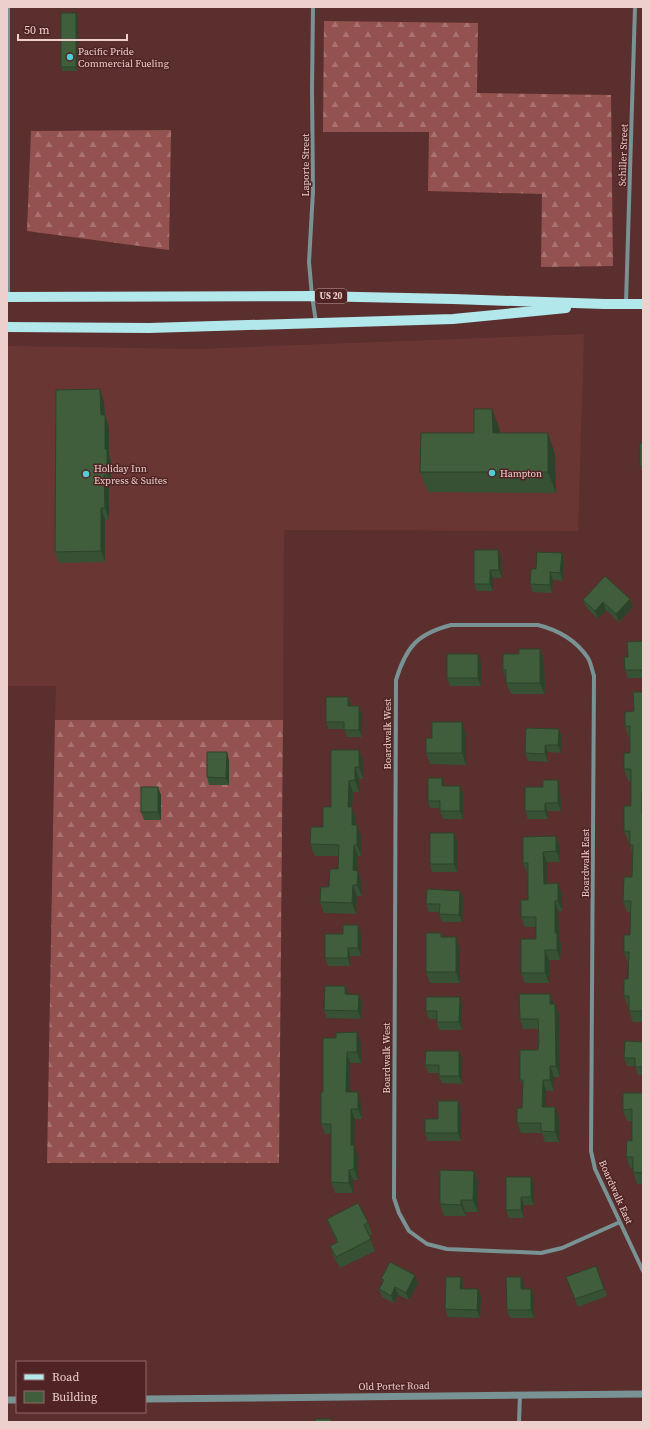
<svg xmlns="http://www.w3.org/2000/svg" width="650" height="1429" font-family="'Source Serif 4',serif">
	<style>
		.built { fill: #6a3634 }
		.forest { fill: url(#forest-firs) }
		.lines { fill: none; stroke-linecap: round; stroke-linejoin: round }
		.minor { stroke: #799395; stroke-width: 4 }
		.tertiary { stroke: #799395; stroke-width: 7 }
		.primary { stroke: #b2e8ec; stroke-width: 10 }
		.wall { fill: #375134 }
		.shaded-wall { fill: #2d422a }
		.building { fill: #405e3c; stroke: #2d422a }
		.poi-dot { fill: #52ccd5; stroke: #502424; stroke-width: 1.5 }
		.labels { text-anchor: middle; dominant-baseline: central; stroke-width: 3; stroke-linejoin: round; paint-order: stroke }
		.shield { fill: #502424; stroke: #be9c9b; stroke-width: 1 }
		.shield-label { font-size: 9px; font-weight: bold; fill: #edd0ce }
		.poi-label { font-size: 10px; fill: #edd0ce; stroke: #502424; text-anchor: start }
		.street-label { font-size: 10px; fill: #edd0ce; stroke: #502424 }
	</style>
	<defs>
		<pattern id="forest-firs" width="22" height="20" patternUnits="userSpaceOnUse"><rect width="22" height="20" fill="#935250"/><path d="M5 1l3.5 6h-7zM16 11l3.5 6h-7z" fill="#a87270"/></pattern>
	</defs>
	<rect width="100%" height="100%" fill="#5b2f2e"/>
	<polygon class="built" points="584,334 578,531 284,530 283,720 55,720 56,686 7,686 7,346 198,349"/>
	<g class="forest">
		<polygon points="324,21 478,23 477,93 611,95 613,266 541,267 542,194 428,191 429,132 323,132"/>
		<polygon points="171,130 169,250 27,231 31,131"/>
		<polygon points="55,720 283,720 279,1163 47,1163"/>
	</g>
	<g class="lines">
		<g class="minor">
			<polyline points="313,7 312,89 313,191 309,262 312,296 316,322"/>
			<polyline points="8,296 8,7"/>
			<polyline points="626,303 635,7"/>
			<path d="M620,1222l-58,26 -21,5 -94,-4 -20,-5 -18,-13 -10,-18 -5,-15 2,-518c10,-33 21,-46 55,-55h87c20,5 38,15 50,33 3,5 4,12 6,18l-3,475 4,18 48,102"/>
			<polyline points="519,1422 520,1395"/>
		</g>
		<g class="tertiary">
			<polyline points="145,1399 643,1394"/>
			<polyline points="7,1400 17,1400"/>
		</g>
		<g class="primary">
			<polyline points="7,297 312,296 453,299 604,304 643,304"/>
			<polyline points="7,327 149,328 453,319 566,308"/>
		</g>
	</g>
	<g class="wall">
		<polygon points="76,13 78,17 77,71 62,71 61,67"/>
		<polygon points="104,401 105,415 109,427 109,455 111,460 111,487 109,487 109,519 105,520 105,562 59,563 55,552"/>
		<polygon points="500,430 500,433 555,454 556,493 428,492 420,472 474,433"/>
		<polygon points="643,443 643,475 640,466"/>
		<polygon points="498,550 501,557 502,578 493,578 493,591 477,591 474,584"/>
		<polygon points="562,553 564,561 563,581 553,580 552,593 533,592 530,584 536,569"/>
		<polygon points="630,599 633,607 619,622 606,610 598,619 586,607 583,600"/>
		<polygon points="643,641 643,678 628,678 625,670 628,657"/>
		<polygon points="540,649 544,661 545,694 511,694 506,683 506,679 503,670 519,654"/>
		<polygon points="481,661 481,686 450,686 447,678"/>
		<polygon points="643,692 643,1022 633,1022 629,1011 629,1007 628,1007 624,996 628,979 628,963 624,952 630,935 630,912 627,912 623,901 632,877 632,852 630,845 630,843 629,843 624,831 631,806 631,781 628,781 624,769 630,753 630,738 629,738 625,726 634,711"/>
		<polygon points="348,697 351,706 362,714 362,737 347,737 344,729 329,729 326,722"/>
		<polygon points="559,729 562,737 561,753 548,752 548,762 528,761 525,753"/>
		<polygon points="466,734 466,765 430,764 426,753 432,738"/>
		<polygon points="359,750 363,761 363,779 359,779 359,792 353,792 352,808 356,819 356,825 361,836 361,856 358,856 357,871 362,882 362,896 357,896 356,914 324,913 320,902 329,887 338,869 338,856 315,856 310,844 323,827 331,807"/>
		<polygon points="229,760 229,785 209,785 207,777"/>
		<polygon points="442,778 445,786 463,794 463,819 443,819 440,811 440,808 430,808 428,801"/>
		<polygon points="558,780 560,788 561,811 547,811 548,819 528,819 525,811 543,787"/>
		<polygon points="161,795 161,820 144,820 141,812"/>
		<polygon points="556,836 560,847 560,862 547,862 547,884 562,894 562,911 558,911 559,938 561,943 560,960 549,960 549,983 525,983 521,973 536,939 536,927 525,927 521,917 528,900 528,873 527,873 523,863"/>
		<polygon points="457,841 457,872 432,872 430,864"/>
		<polygon points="460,891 463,898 462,922 442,922 439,914 439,912 429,912 426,904"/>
		<polygon points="358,925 361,933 361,956 350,956 350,966 328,966 325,958 343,934"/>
		<polygon points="443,937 460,949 460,983 430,983 426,972"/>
		<polygon points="348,994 359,995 362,1002 361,1019 327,1018 324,1010"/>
		<polygon points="550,994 554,1004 555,1004 559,1014 560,1077 554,1077 554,1091 546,1091 546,1107 559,1117 559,1142 545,1142 542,1133 521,1133 517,1123 522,1108 523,1086 520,1080 538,1050 538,1029 523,1029 520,1019"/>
		<polygon points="462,1005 462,1030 439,1030 437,1022 437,1019 429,1019 426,1011"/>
		<polygon points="323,1038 361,1043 361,1063 350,1063 350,1092 361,1103 362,1119 355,1119 354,1147 358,1156 358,1180 353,1180 353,1193 335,1193 331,1182 331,1134 325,1134 321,1124 323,1092"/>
		<polygon points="643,1042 643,1075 638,1075 635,1066 627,1066 624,1058"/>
		<polygon points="462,1059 462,1084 442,1083 439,1076 439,1073 428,1073 425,1065"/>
		<polygon points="643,1093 643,1184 637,1184 633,1172 633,1168 630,1168 626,1157 632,1141 632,1121 627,1121 623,1110"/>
		<polygon points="458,1101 461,1109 461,1141 428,1141 425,1133"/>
		<polygon points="474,1171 478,1182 478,1212 465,1212 466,1216 444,1216 440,1204"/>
		<polygon points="534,1185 534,1205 524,1205 524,1218 509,1218 506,1210"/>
		<polygon points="327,1219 368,1222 372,1234 369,1236 375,1251 340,1268 334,1258 330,1246 337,1243 331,1230"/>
		<polygon points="596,1266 607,1296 578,1307 566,1277"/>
		<polygon points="461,1277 463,1285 463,1289 478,1289 481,1297 480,1318 448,1317 445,1309"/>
		<polygon points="521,1277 524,1284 524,1289 531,1289 534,1297 534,1318 510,1318 507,1310"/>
		<polygon points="381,1279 418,1283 409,1300 398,1295 394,1303 382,1297 379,1289 383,1283"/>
	</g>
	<g class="shaded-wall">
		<polygon points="76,13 78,17 77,71 76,67"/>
		<polygon points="100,389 104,401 105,419 105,415 109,427 109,455 111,460 111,487 107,475 101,415"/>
		<polygon points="492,409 500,430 500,454 493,433"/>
		<polygon points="548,433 555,454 556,493 548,472"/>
		<polygon points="104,475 109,487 109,519 105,508"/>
		<polygon points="101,508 105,520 105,562 101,551"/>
		<polygon points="498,550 501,557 502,578 499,570"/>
		<polygon points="562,553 564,561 563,581 560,573"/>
		<polygon points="490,570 493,578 493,591 490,584"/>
		<polygon points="550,572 553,580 552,593 550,585"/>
		<polygon points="630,599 633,607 619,622 616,614"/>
		<polygon points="603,602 606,610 598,619 595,611"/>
		<polygon points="540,649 544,661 545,694 540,683"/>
		<polygon points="478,654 481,661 481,686 478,678"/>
		<polygon points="348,697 351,705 351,714 348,706"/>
		<polygon points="359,706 362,714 362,737 359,730"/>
		<polygon points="462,722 466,734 466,765 462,753"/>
		<polygon points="559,729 562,737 561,753 558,745"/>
		<polygon points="545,745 548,752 548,762 545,754"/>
		<polygon points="359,750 363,761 363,779 359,767"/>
		<polygon points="227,752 229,760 229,785 226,778"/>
		<polygon points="355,767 359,779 359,792 355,780"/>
		<polygon points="442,778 445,786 442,786"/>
		<polygon points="558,780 560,788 561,811 558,803"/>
		<polygon points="349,781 353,792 352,808 356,819 356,836 352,825 348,807"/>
		<polygon points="460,786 463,794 463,819 460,811"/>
		<polygon points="158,787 161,795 161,820 158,812"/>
		<polygon points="642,792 643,794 643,816 642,814"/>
		<polygon points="545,803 547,811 548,819 545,811"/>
		<polygon points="357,825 361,836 361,856 357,845"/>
		<polygon points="454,833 457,841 457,872 454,864"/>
		<polygon points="556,836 560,847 560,862 556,851"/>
		<polygon points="354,845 358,856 357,882 353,870"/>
		<polygon points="543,852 547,862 547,894 544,884"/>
		<polygon points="358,871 362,882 362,896 357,885"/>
		<polygon points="558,883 562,894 562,911 558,901"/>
		<polygon points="353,885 357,896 356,914 352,903"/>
		<polygon points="460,891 463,898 462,922 459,915"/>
		<polygon points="555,901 558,911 559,938 561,943 560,960 557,950 555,933"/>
		<polygon points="358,925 361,933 361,956 358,948"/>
		<polygon points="456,937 460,949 460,983 456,972"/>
		<polygon points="348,948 350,956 350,966 348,958"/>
		<polygon points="545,950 549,960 549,983 545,973"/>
		<polygon points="345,986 348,994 348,1002 345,994"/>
		<polygon points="550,994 554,1004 550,1004"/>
		<polygon points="359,995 362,1002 361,1019 358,1011"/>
		<polygon points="460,997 462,1005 462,1030 459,1022"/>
		<polygon points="555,1004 559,1014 560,1077 556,1066"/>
		<polygon points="357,1032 361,1043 361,1063 357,1052"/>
		<polygon points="459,1051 462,1059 462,1084 459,1076"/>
		<polygon points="347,1052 350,1063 350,1103 346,1092"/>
		<polygon points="550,1066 554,1077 554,1091 550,1080"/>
		<polygon points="543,1080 546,1091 546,1117 542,1107"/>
		<polygon points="358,1092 361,1103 362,1119 358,1109"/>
		<polygon points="458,1101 461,1109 461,1141 458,1133"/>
		<polygon points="555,1107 559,1117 559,1142 555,1132"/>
		<polygon points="351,1109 355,1119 354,1147 358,1156 358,1180 354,1169 351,1145"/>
		<polygon points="349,1170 353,1180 353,1193 349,1183"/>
		<polygon points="474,1171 478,1182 478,1212 473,1200"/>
		<polygon points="531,1177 534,1185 534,1205 531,1197"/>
		<polygon points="521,1197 524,1205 524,1218 521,1210"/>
		<polygon points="461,1200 465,1212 466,1216 461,1205"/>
		<polygon points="415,1275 418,1283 409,1300 406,1293"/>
		<polygon points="461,1277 463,1285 463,1296 460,1289"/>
		<polygon points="521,1277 524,1284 524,1297 521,1289"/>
		<polygon points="395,1287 398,1295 394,1303 391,1296"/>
		<polygon points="478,1289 481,1297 480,1318 477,1310"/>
		<polygon points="531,1289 534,1297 534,1318 531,1310"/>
	</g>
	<g class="building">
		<rect x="61" y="13" width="15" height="54"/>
		<polygon points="100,389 101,415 105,415 105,449 107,449 107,475 104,475 105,508 101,508 101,551 55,552 56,390"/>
		<polygon points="474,409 492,409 493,433 548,433 548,472 420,472 421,433 474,433"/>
		<rect x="640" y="443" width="3" height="23"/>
		<polygon points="474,550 498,550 499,570 490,570 490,584 474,584"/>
		<polygon points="537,552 562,553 560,573 550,572 550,585 530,584 531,569 536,569"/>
		<polygon points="605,576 630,599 616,614 603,602 595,611 583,600"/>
		<polygon points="643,641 643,670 625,670 624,657 628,657 627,642"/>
		<polygon points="519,649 540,649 540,683 506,683 506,670 503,670 503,654 519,654"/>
		<rect x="447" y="654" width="31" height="24"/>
		<polygon points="633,692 643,692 643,792 642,792 642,814 643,814 643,1011 629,1011 629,996 624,996 624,979 628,979 629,952 624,952 624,935 630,935 631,901 623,901 624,877 632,877 633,845 630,845 630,831 624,831 624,806 631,806 631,769 624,769 624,753 630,753 630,726 625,726 625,712 634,711"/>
		<polygon points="326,697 348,697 348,706 359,706 359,730 344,730 344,722 326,722"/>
		<polygon points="432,722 462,722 462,753 426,753 426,738 432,738"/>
		<polygon points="526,728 559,729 558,745 545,745 545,754 525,753"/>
		<polygon points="331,750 359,750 359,767 355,767 355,780 349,781 348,807 352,807 352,825 357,825 357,845 354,845 353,870 358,871 357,885 353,885 352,903 320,902 321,887 329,887 330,869 338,869 339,845 310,844 311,827 323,827 323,807 331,807"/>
		<polygon points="207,752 227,752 226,778 207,777"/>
		<polygon points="428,778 442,778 442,786 460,786 460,811 440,811 440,801 428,801"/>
		<polygon points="543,780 558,780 558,803 545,803 545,811 525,811 525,787 543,787"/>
		<rect x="141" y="787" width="17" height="25"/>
		<rect x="430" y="833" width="24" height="31"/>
		<polygon points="556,836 556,851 543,852 544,884 558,883 558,901 555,901 555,933 557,933 557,950 545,950 545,973 521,973 521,939 536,939 536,917 521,917 521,900 528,900 528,863 523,863 523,837"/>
		<polygon points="427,889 460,891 459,915 439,914 440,904 426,904"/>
		<polygon points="343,925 358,925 358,948 348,948 348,958 325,958 325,934 343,934"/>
		<polygon points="426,933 441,933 441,937 456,937 456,972 426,972"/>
		<polygon points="325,986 345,986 345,994 359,995 358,1011 324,1010"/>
		<polygon points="519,994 550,994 550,1004 555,1004 556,1066 550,1066 550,1080 543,1080 542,1107 555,1107 555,1132 541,1131 541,1123 517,1123 517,1108 522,1108 523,1080 520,1080 520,1050 538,1050 539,1041 538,1019 520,1019"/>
		<polygon points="426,997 460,997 459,1022 437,1022 437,1011 426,1011"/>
		<polygon points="357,1032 357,1052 347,1052 346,1092 358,1092 358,1109 351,1109 351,1145 354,1145 354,1169 349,1170 349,1183 331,1182 331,1124 321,1124 321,1092 323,1092 323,1038 336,1038 336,1033"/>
		<polygon points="625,1041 643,1042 643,1067 635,1067 635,1058 624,1058"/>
		<polygon points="426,1051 459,1051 459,1076 439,1076 439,1065 425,1065"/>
		<polygon points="623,1093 643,1093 643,1173 633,1172 633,1157 626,1157 627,1140 632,1141 632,1109 623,1110"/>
		<polygon points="438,1101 458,1101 458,1133 425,1133 425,1119 438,1119"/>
		<polygon points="440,1170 474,1171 473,1200 461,1200 461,1205 440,1204"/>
		<polygon points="506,1177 531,1177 531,1197 521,1197 521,1210 506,1210"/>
		<polygon points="358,1203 368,1222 364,1225 371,1239 336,1257 330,1246 338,1242 327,1219"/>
		<polygon points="390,1262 415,1275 406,1293 395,1287 391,1296 379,1289 384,1280 381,1279"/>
		<polygon points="596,1266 604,1289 575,1299 566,1277"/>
		<polygon points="446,1277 461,1277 460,1289 478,1289 477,1310 445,1309"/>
		<polygon points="506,1277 521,1277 521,1289 531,1289 531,1310 507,1310"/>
		<rect x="315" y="1419" width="16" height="3"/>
	</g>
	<g class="poi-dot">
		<circle cx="70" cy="57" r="4"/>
		<circle cx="492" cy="473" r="4"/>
		<circle cx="86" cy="474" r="4"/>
	</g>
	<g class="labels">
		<rect class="shield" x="315" y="289" width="32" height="14" rx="3"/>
		<g class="shield-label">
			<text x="331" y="296">US 20</text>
		</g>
		<g class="poi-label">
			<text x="78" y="51">Pacific Pride<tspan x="78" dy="12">Commercial Fueling</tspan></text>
			<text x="94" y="468">Holiday Inn<tspan x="94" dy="12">Express &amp; Suites</tspan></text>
			<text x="500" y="473">Hampton</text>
		</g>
		<g class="street-label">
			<text transform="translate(623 155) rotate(-88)">Schiller Street</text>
			<text transform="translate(305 165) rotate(-90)">Laporte Street</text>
			<text transform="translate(387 734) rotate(-90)">Boardwalk West</text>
			<text transform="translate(585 863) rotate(-90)">Boardwalk East</text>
			<text transform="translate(386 1058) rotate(-90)">Boardwalk West</text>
			<text transform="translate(616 1192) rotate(66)">Boardwalk East</text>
			<text transform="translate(394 1386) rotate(-1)">Old Porter Road</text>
		</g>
	</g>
	<rect width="650" height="1429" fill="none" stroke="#edd0ce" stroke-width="16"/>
	<rect x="16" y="1361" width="130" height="52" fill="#502424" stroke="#8f6968"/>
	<rect x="24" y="1374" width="20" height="6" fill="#b2e8ec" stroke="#8f6968"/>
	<text x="52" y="1381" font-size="12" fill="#edd0ce">Road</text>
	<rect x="24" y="1391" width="20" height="12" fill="#405e3c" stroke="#8f6968"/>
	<text x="52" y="1401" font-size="12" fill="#edd0ce">Building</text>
	<path d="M18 34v6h109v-6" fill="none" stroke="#edd0ce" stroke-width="2"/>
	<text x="24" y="34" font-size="12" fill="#edd0ce" stroke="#502424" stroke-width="3" paint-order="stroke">50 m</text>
</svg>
